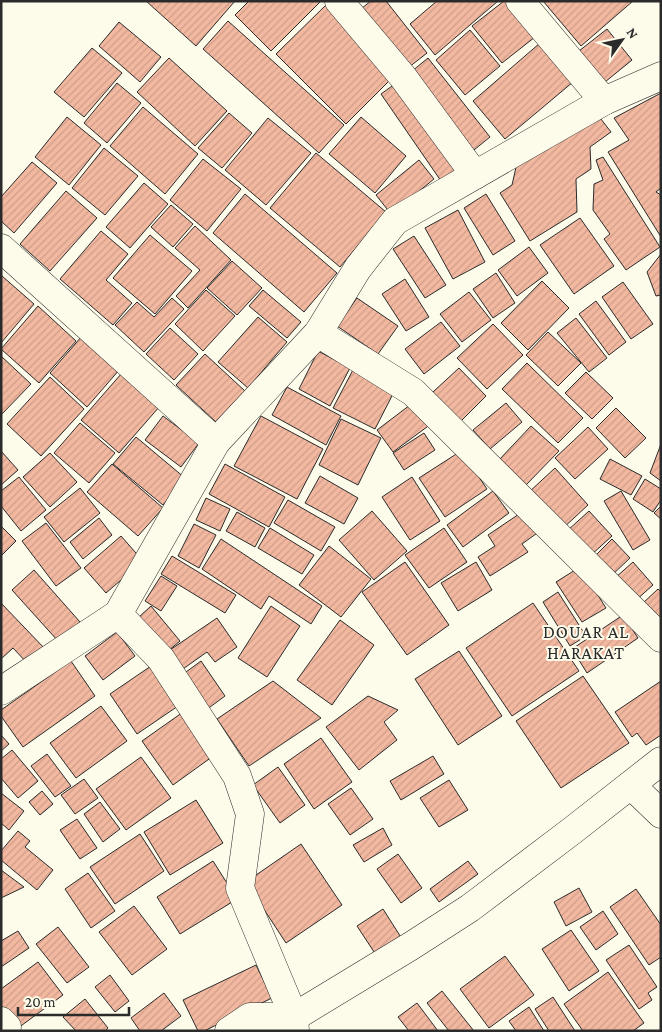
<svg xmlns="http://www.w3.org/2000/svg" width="662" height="1032" font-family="'Crimson Pro',serif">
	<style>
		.building { fill: url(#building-hatch); stroke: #2b2b2b }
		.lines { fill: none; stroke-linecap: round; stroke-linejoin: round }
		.minor-casing { stroke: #2b2b2b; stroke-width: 29 }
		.minor { stroke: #fdfbea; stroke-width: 28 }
		.labels { text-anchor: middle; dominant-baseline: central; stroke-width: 4; stroke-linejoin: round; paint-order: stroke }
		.quarter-label { font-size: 18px; letter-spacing: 1px; fill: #2b2b2b; stroke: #fdfbea }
	</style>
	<defs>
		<pattern id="building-hatch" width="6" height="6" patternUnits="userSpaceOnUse" patternTransform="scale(1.25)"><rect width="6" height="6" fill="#f2b8a0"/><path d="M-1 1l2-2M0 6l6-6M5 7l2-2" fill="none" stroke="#d09e8a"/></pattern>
	</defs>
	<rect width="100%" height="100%" fill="#fdfbea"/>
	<g class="building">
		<polygon points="146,1 235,1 196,46"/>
		<polygon points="249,1 321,1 271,51 235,15"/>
		<polygon points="371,1 386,1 427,53 404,71 357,12"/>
		<polygon points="437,1 498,1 435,55 410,24"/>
		<polygon points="504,1 506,1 535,37 502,63 472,26"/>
		<polygon points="543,1 633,1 581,46"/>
		<polygon points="328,3 397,73 346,124 276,54"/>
		<polygon points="228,21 344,125 319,153 203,49"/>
		<polygon points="119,22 161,57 140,82 99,46"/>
		<polygon points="607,29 632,60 605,82 579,51"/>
		<polygon points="470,30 500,66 465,95 436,60"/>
		<polygon points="540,43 573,82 505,139 473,101"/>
		<polygon points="92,48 122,73 84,117 54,92"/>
		<polygon points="169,58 227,111 195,146 137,92"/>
		<polygon points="428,58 490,137 469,154 406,76"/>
		<polygon points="399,81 460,168 441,181 381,94"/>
		<polygon points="117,83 141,103 107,143 84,123"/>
		<polygon points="661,93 661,188 656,192 661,195 661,237 608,152 629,140 614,118"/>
		<polygon points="143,107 198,154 165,194 110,146"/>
		<polygon points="229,113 252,133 222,168 198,148"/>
		<polygon points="597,114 611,132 590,147 591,169 576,179 577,212 530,241 500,193 512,185 517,163"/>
		<polygon points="67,117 101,145 69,185 35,157"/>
		<polygon points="361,117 406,156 375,193 329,154"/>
		<polygon points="268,118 311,153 266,205 225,170"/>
		<polygon points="104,148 138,176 105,215 72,188"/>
		<polygon points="316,153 386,212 340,267 270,208"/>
		<polygon points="603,157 660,247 626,270 604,239 610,234 593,210 594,184 603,180 596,160"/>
		<polygon points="203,159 241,189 207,231 170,200"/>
		<polygon points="419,160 434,179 391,214 376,195"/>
		<polygon points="32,162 57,183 14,233 1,221 1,197"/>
		<polygon points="144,183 168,204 130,248 106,227"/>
		<polygon points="66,191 97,218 50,271 20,244"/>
		<polygon points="245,194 337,273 304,312 213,233"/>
		<polygon points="486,194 515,241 493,255 464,208"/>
		<polygon points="171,205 193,224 173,247 151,227"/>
		<polygon points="458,210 485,262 453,279 425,228"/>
		<polygon points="580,218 614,266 574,294 540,245"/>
		<polygon points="195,226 231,260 188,308 176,296 200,270 175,248"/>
		<polygon points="101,231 128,254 106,280 132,303 113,325 60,279"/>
		<polygon points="150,235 192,271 155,314 113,278"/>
		<polygon points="414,236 446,285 425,298 393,249"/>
		<polygon points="529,247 548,273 517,296 498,270"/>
		<polygon points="661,254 661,295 656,296 647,272"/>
		<polygon points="232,261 262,288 237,315 207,288"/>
		<polygon points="496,273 515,303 493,318 473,289"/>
		<polygon points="2,276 34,304 1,343 1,277"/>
		<polygon points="405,279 429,317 406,331 382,294"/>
		<polygon points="542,281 569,308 528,350 501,323"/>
		<polygon points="623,282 653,324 631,339 602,297"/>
		<polygon points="206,290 235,316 203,351 175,324"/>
		<polygon points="263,290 301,322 287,338 249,306"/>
		<polygon points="469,292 491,320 462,342 440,314"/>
		<polygon points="172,298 184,309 144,352 115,325 137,302 154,317"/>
		<polygon points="357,298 398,326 378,354 337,326"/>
		<polygon points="596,301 626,342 609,355 579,314"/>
		<polygon points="38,306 76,341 39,383 1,349"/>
		<polygon points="258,317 287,342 248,388 218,362"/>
		<polygon points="576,318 607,358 589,372 557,333"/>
		<polygon points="441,322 460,346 424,374 405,349"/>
		<polygon points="493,324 523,355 487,389 457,358"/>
		<polygon points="170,328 198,354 174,380 146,354"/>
		<polygon points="548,332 581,363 558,386 526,355"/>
		<polygon points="82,336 120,369 87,407 50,373"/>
		<polygon points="318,351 350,368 330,406 299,389"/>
		<polygon points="205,354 245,391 216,422 176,385"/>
		<polygon points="1,356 31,384 1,415"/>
		<polygon points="527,363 583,418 558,443 502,389"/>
		<polygon points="354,368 395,390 375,429 333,408"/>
		<polygon points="459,368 486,396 461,421 433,392"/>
		<polygon points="586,372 613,398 592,419 565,393"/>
		<polygon points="122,373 160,406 119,453 81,420"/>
		<polygon points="50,377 84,409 41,456 7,424"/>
		<polygon points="287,387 341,416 326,445 272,415"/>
		<polygon points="414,402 431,424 393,452 377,430"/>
		<polygon points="506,403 522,422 490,449 473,430"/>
		<polygon points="616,408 646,438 625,458 596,428"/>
		<polygon points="163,416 199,443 181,467 145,440"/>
		<polygon points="261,416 323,449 297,499 234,466"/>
		<polygon points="341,419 381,438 358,485 319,465"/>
		<polygon points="80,423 115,453 89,483 54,453"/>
		<polygon points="531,426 559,451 525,486 498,461"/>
		<polygon points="588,427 608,449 575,479 555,458"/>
		<polygon points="424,433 435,450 404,470 393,453"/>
		<polygon points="136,437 185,478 163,505 113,464"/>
		<polygon points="661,444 661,481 650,473"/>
		<polygon points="1,451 18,470 1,485"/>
		<polygon points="461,451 487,489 445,517 419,478"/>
		<polygon points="50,453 77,482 50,507 23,477"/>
		<polygon points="610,459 642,476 631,495 600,479"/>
		<polygon points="112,464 163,508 138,536 87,492"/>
		<polygon points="225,464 285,497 269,527 209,494"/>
		<polygon points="555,468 588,505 561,530 528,493"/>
		<polygon points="320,476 358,498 344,524 305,503"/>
		<polygon points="19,477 46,510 21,531 1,506 1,491"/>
		<polygon points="412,477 440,521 410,540 382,497"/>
		<polygon points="645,479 661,489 661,500 653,512 633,499"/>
		<polygon points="80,488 100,513 64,542 44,517"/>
		<polygon points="493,491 509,513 463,547 447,525"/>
		<polygon points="621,491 650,540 633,550 604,501"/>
		<polygon points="206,498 230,509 220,531 196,520"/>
		<polygon points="288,500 335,527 321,551 274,523"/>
		<polygon points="661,506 661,519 654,513"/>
		<polygon points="525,510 540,531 522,544 528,552 490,576 478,557 495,546 488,535"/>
		<polygon points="372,511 407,551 374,580 339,540"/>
		<polygon points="589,511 612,536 590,556 567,531"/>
		<polygon points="237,512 265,528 255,547 226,531"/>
		<polygon points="99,518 112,535 83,559 70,542"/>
		<polygon points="46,523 81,568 56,586 22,541"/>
		<polygon points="194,524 216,535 199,568 178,556"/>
		<polygon points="1,526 16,541 1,556"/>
		<polygon points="270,528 314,555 302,574 258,548"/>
		<polygon points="444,528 467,562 429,588 405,555"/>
		<polygon points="121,536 143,561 106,593 84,568"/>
		<polygon points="221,539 322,606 311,624 269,596 261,609 202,569"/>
		<polygon points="612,539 630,558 611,576 593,558"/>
		<polygon points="329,546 371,579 341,617 299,585"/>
		<polygon points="172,556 236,595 225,613 161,574"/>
		<polygon points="405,562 449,625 407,655 362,592"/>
		<polygon points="476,562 492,590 458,611 441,583"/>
		<polygon points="633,562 653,585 635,601 615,578"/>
		<polygon points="580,567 606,608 582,622 556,582"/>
		<polygon points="34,570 80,622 58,641 12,590"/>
		<polygon points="161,576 177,586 161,611 145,601"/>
		<polygon points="658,589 661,592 661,624 642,604"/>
		<polygon points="558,592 586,636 570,646 543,602"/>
		<polygon points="1,603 46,650 29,665 13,648 1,659"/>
		<polygon points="533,603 579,671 512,716 466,648"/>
		<polygon points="151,606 180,641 168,651 139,617"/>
		<polygon points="271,606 300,626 267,677 238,658"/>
		<polygon points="623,615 638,638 587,673 572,649"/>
		<polygon points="217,618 237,647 215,662 207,652 180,671 167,652"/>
		<polygon points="340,620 374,645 332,705 297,680"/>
		<polygon points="117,632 135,656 103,680 85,656"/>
		<polygon points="459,651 502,716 458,745 415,679"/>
		<polygon points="71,661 95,696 23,747 1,716 1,710"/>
		<polygon points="201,661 225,696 206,710 182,675"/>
		<polygon points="154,664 181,704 137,734 110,694"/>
		<polygon points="583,676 629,743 561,788 516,721"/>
		<polygon points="273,681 321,718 249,766 217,719"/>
		<polygon points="661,681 661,735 646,745 637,733 632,737 615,712"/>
		<polygon points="368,696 398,710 384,722 397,740 359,770 326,727"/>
		<polygon points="101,706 127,741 76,778 50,743"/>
		<polygon points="186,710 216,754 173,785 142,741"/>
		<polygon points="1,735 9,744 1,751"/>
		<polygon points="321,738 352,782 314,809 284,764"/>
		<polygon points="12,750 38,781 18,798 1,778 1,759"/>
		<polygon points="47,754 71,786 55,797 31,766"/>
		<polygon points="433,756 444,774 401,800 390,781"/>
		<polygon points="141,757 171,798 126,830 96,789"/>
		<polygon points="278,767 305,805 280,823 253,785"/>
		<polygon points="84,779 98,798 75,814 61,795"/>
		<polygon points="449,780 468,810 439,827 420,798"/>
		<polygon points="351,788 373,819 350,835 328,804"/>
		<polygon points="42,791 53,804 40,815 29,802"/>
		<polygon points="1,793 24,811 9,830 1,823"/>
		<polygon points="196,800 223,843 170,875 144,832"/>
		<polygon points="100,802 120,829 103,842 84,814"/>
		<polygon points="77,819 97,848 80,859 60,830"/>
		<polygon points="383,828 392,845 364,862 353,845"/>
		<polygon points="18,831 30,841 25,847 53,870 37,890 1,860 1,851"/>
		<polygon points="140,834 164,871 115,904 90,867"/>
		<polygon points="301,844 342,905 286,943 246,882"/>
		<polygon points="398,854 422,888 401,903 377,869"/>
		<polygon points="213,861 237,899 180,934 157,897"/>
		<polygon points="468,861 478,874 439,902 430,889"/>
		<polygon points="1,870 24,887 1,898"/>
		<polygon points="88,873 115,911 91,928 65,889"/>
		<polygon points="579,888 592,912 566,926 554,902"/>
		<polygon points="636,889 661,925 661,957 649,965 610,907"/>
		<polygon points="134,906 167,949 132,975 99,932"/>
		<polygon points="383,909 404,942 378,958 357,926"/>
		<polygon points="603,911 618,934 596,950 580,927"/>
		<polygon points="58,927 89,967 67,983 36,944"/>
		<polygon points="571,930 599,971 569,991 542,949"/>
		<polygon points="18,931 29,948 1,967 1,941"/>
		<polygon points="629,945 657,987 648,993 652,1000 639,1009 606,960"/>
		<polygon points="505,956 534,995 489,1028 460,989"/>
		<polygon points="38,962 63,995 18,1028 1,1005 1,989"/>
		<polygon points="256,965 272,998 204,1031 198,1031 183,1000"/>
		<polygon points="608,972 644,1023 633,1031 583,1031 564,1004"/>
		<polygon points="110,975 129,1001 115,1012 95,987"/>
		<polygon points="442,991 474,1031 449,1031 427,1003"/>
		<polygon points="164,993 181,1016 161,1031 140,1031 131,1018"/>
		<polygon points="553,997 575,1031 549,1031 535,1009"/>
		<polygon points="85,999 108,1028 105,1031 76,1031 63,1017"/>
		<polygon points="417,1003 438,1031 409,1031 398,1017"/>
		<polygon points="529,1007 544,1031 516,1031 509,1021"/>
	</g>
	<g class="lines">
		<g class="minor-casing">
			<g id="minor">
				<polyline points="339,1 403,77 475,175"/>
				<polyline points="520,1 604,101"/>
				<polyline points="1,248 216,442 318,333 358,268 395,221 604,101 661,76"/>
				<polyline points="318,333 413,392 661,638"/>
				<polyline points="118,614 161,659 237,776 250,814 240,888 294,1017 295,1031"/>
				<polyline points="1,691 118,614 216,442"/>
				<polyline points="631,785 661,814"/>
				<polyline points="1,1021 7,1027"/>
				<polyline points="229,1031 250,1017 294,1017 411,946 470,908 573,830 661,761"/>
			</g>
		</g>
		<use href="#minor" class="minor"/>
	</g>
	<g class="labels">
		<g class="quarter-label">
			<text x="586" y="632">DOUAR AL<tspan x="586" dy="21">HARAKAT</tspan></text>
		</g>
	</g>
	<rect width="662" height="1032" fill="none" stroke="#2b2b2b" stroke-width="5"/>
	<g transform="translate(622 40) rotate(57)" stroke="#fdfbea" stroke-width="4" paint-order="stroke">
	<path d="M0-4L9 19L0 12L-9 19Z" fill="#2b2b2b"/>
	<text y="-8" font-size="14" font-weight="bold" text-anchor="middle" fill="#2b2b2b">N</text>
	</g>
	<path d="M18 1007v8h111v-8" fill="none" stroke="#2b2b2b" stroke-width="2.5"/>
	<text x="25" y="1007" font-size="15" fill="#2b2b2b" stroke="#fdfbea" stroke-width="4" paint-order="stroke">20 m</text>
</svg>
